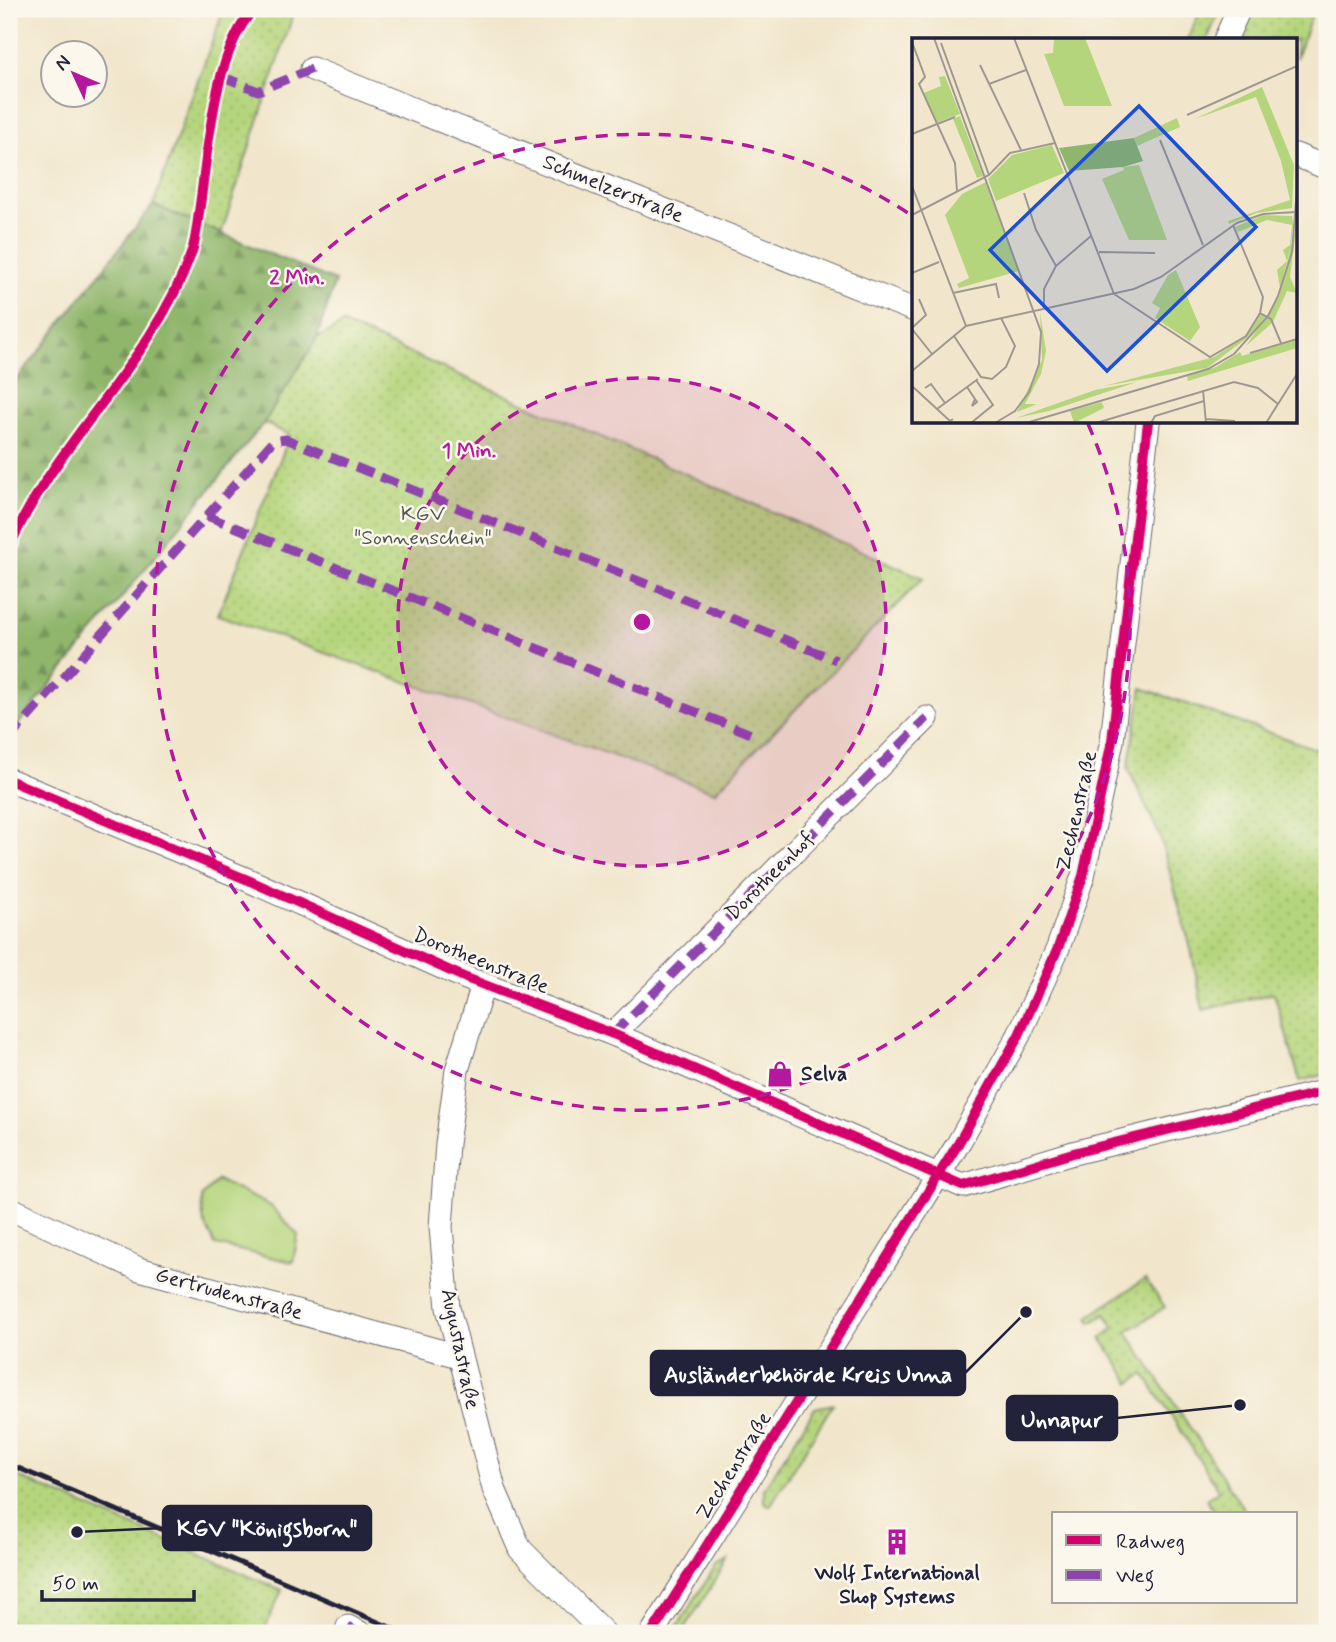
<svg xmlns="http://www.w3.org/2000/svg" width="1336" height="1642" font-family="Mynerve,sans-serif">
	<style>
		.grass { fill: url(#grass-dots); stroke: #6c7c5c; stroke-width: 2 }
		.forest { fill: url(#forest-firs); stroke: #596c54; stroke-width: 2 }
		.park { fill: #b5d57c; stroke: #6c7c5c; stroke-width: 2 }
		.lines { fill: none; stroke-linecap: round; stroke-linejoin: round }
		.minor-casing { stroke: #6a676d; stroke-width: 25 }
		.minor { stroke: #fff; stroke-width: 23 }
		.rail { stroke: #22223b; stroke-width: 5 }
		.quiet { stroke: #8e44ad; stroke-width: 9; stroke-dasharray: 18 9; stroke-linecap: butt }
		.cycleway-casing { stroke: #fbf7ec; stroke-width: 15 }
		.cycleway { stroke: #d6006c; stroke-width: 10 }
		.ring { fill: none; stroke: #b5179e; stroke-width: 3.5; stroke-dasharray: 12 9 }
		.labels { text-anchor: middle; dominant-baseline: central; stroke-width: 5; stroke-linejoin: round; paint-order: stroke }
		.street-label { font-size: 21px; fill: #22223b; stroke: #fbf7ec }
		.park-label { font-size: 21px; fill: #4e584e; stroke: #fbf7ec }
		.poi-label { font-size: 21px; font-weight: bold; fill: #22223b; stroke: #fbf7ec; text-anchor: start }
		.inset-road { fill: none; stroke: #9e9891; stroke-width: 2 }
		.view { fill: #1d4ed8; fill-opacity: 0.15; stroke: #1d4ed8; stroke-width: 3.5 }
		.inset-edge { fill: none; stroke: #22223b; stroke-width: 3.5 }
		.centre { fill: #b5179e; stroke: #fbf7ec; stroke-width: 3.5 }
		.ring-label { font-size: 21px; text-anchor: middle; font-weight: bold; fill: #b5179e; stroke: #fbf7ec; stroke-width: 5; stroke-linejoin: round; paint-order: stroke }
		.leader { fill: none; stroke: #22223b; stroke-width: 2.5 }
		.callout-dot { fill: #22223b; stroke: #fbf7ec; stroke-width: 2.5 }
		.callout { fill: #22223b; stroke: #22223b; stroke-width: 2.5 }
		.callout-label { font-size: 23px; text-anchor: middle; font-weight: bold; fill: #fff }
	</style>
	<defs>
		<pattern id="grass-dots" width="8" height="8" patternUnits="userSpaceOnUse" patternTransform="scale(1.75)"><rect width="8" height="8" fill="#b5d57c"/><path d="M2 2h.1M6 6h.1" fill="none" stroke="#9bb76c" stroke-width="1.8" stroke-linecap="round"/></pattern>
		<pattern id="forest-firs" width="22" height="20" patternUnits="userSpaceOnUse" patternTransform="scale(1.75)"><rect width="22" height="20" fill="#90b66c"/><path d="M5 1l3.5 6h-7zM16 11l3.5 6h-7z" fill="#75945a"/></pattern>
	</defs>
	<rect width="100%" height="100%" fill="#fbf7ec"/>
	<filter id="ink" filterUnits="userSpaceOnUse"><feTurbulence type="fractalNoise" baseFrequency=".0143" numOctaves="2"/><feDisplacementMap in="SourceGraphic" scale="14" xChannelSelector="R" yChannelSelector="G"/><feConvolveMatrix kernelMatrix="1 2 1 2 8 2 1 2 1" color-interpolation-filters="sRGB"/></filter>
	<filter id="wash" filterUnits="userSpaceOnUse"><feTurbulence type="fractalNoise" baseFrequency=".00686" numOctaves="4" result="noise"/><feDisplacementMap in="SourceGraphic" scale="28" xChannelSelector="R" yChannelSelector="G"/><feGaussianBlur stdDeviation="1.57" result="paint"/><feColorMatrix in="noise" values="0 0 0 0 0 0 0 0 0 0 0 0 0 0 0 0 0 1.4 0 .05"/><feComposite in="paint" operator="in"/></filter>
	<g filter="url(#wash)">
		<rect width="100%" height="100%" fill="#f1e6cb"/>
		<g class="grass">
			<polygon points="224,9 295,9 221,234 153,205"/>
			<polygon points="1201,9 1220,9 1207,40 1187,40"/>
			<polygon points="1253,9 1314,9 1296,58 1296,40 1239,40"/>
			<polygon points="343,324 923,578 715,792 218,615 290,435 264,423 317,338"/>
			<polygon points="1142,688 1327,753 1327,1074 1300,1081 1274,993 1203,1010 1191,949 1160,836 1128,768"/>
			<polygon points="1145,1279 1165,1307 1127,1332 1247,1514 1216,1514 1206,1499 1219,1490 1144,1374 1131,1383 1101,1338 1114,1328 1105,1314 1091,1323 1088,1317"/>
			<polygon points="833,1404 770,1506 764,1502 764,1489 815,1408"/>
			<polygon points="9,1473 282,1590 263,1633 9,1633"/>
			<polygon points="728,1560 682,1633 673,1633 716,1566"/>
		</g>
		<polygon class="forest" points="153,205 335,281 317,338 263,424 9,736 9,390"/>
		<polygon class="park" points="217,1180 271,1206 298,1235 293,1262 215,1245 203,1219 202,1197"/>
	</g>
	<g filter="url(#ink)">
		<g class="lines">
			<g class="minor-casing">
				<g id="minor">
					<polyline points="1225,40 1239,9"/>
					<polyline points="312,69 914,310"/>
					<polyline points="1296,155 1327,168"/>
					<polyline points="9,780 248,880 466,978 613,1034 963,1186 1073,1153 1327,1091"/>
					<polyline points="483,985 457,1070 447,1144 441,1227 448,1308 494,1489 520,1549 604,1633"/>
					<polyline points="613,1034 927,718"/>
					<polyline points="9,1208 139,1269 458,1356"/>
					<polyline points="348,1627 360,1633"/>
					<polyline points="652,1633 958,1144 1019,1035 1058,948 1083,876 1112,741 1148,422"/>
				</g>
			</g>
			<use href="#minor" class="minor"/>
			<polyline class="rail" points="9,1464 404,1633"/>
			<g class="quiet">
				<polyline points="221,76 258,91 312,69"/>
				<polyline points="207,516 751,734"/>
				<polyline points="9,739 273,441 286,439 836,660"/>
				<polyline points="613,1034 927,718"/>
				<polyline points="348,1627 360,1633"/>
			</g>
			<g class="cycleway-casing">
				<g id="cycleway">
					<path d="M9,548c46,-107 142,-183 182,-294 5,-13 6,-28 8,-42 9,-59 14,-160 55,-203"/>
					<polyline points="9,780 248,880 466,978 613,1034 963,1186 1073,1153 1327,1091"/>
					<polyline points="652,1633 958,1144 1019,1035 1058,948 1083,876 1112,741 1148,422"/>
				</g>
			</g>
			<use href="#cycleway" class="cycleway"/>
		</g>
	</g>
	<circle cx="642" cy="622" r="244" fill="#b5179e" fill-opacity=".12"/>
	<g class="ring">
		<circle cx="642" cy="622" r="244"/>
		<path d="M1088 424A488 488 0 1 1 911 215"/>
	</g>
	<defs>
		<g id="shop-bare" transform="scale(2.1)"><path d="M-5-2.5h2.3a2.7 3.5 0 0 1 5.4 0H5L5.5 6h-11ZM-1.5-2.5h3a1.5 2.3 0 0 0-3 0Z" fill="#b5179e" stroke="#fbf7ec" stroke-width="2.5" paint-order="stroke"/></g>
		<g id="building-bare" transform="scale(2.1)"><path d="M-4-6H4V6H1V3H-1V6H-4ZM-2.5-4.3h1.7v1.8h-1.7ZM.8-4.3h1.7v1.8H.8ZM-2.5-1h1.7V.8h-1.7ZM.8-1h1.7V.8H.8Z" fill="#b5179e" stroke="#fbf7ec" stroke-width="2.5" paint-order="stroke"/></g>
	</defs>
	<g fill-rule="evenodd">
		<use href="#shop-bare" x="780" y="1074"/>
		<use href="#building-bare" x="897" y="1542"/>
	</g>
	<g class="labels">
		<g class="street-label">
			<text transform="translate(613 189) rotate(22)">Schmelzerstraße</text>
			<text transform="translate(1077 811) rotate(-77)">Zechenstraße</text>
			<text transform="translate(770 876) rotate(-45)">Dorotheenhof</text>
			<text transform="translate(481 961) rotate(22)">Dorotheenstraße</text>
			<text transform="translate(229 1294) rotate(15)">Gertrudenstraße</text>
			<text transform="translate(460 1349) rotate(78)">Augustastraße</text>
			<text transform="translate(734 1466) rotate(-58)">Zechenstraße</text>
		</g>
		<g class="park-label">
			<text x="423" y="514">KGV<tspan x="423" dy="24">"Sonnenschein"</tspan></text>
		</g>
		<g class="poi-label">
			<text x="801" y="1074">Selva</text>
			<text x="897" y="1573" text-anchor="middle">Wolf International<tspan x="897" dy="24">Shop Systems</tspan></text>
		</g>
	</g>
	<g transform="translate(912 38)">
		<rect width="385" height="385" fill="#f1e6cb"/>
		<path d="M142,0h31l27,68h-48l-20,-52 9,-1zM350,49l32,78 -2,43 -35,5 -28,11 -1,-3 62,-21 -9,-39 -25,-64 -61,22zM265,80l3,9 -43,19 -3,-8zM227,127l28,75h-38l-27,-61 22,-9 -1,-3zM74,144l33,89 -60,17 -2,-4 12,-6 -24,-63 17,-21zM351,177l29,1 1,8 -2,23 -11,41 -3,-18 10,-9 -4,-11 7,-5 2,-20 -25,-5 -29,12 -3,-5zM385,184l-7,55 7,16 -10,-2 -14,31 -27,24 33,-49zM264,232l24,57 -10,14 -35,-23 5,-10 -8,-5 16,-28zM128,274l6,39 -5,23 -16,30h12l-20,8 25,-52zM348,275l6,3 -15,19 -44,33 -103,18 110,-29 32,-21zM385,301v9l-109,33 -1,-5 29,-9 24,-15 2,4zM225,344l-88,29 -33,7 79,-28zM190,364l2,6 -30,15 -4,-12z" fill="#b5d57c"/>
		<path d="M222,100l9,23 -20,6 -54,4 -10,-23z" fill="#90b66c"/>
		<path d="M33,38l15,38 -24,9 -12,-30 17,-7 -2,-9zM48,78l23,60 -6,2 -24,-59zM140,107l12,28 -68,28 -8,-22 24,-24z" fill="#b5d57c"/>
		<path class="inset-road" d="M22,0l107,294 -2,32 -10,28 -14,19 -20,12M102,0l100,256M0,4l13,35 -6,7 36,79 2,28M29,5l48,132M68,27l41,85M77,46l37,-14M275,77l110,-49M0,96l43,-17M248,102l43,105M0,148l54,140M112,155l12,37 20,36M0,177l77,-40 21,-22 45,-10M321,187l30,72 -3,16M187,214l56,1M0,235l27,-11M41,255l43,-9 3,14M202,256l96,63 36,-21 14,-23 11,6 10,24M132,271v-20l12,-23 35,-30M0,290l14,-13 -7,-16M0,291l20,25M42,298l27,41 11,2 14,-12 9,-21 -14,-28M338,315l47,-14M0,333l54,-45 168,-37 27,-12 76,-54 26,-9 34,-2M0,348l38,35 3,-2M55,349l8,12 -3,7 5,-4 -2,-3M13,350l6,-4 14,19M291,352l3,33M25,371l41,-30M294,381l29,2M59,385l22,-18 -17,-25M114,385l182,-54 26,-15 34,-38 10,-20 14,-44 5,-63M184,385l138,-41 24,6 20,16M239,385l4,-7 49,-15M354,385l31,-49"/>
		<path class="view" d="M227,68l117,121 -149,144 -117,-121z"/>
		<rect width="385" height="385" class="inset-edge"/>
	</g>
	<circle cx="642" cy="622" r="10" class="centre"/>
	<g class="ring-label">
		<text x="297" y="284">2 Min.</text>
		<text x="469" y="457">1 Min.</text>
	</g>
	<path class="leader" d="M1026 1312L965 1373M1240 1405L1117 1418M77 1532L163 1528"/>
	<g class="callout-dot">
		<circle cx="1026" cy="1312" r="7"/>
		<circle cx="1240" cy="1405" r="7"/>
		<circle cx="77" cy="1532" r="7"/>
	</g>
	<g class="callout">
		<rect x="651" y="1351" width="314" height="44" rx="7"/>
		<rect x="1007" y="1396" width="110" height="44" rx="7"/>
		<rect x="163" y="1506" width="208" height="44" rx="7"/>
	</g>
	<g class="callout-label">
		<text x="808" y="1382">Ausländerbehörde Kreis Unna</text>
		<text x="1062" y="1427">Unnapur</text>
		<text x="267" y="1536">KGV "Königsborn"</text>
	</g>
	<rect width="1336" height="1642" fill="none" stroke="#fbf7ec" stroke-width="35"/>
	<rect x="1052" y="1512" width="245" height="91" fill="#fbf7ec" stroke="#a4a2a5" stroke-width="2"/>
	<rect x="1066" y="1535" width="35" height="10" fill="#d6006c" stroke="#a4a2a5" stroke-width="2"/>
	<text x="1116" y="1548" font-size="21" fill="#22223b">Radweg</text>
	<rect x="1066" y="1570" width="35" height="10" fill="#8e44ad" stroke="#a4a2a5" stroke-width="2"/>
	<text x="1116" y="1582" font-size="21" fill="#22223b">Weg</text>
	<g transform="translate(74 74) rotate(314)"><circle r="33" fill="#fbf7ec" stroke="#a4a2a5" stroke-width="2"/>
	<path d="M0-5L12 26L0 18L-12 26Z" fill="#b5179e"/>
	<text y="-10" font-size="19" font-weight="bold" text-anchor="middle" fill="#22223b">N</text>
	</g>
	<path d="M42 1590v10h152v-10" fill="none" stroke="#22223b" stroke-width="3.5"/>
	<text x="52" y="1590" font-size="21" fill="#22223b" stroke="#fbf7ec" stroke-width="5" paint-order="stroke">50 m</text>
</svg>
